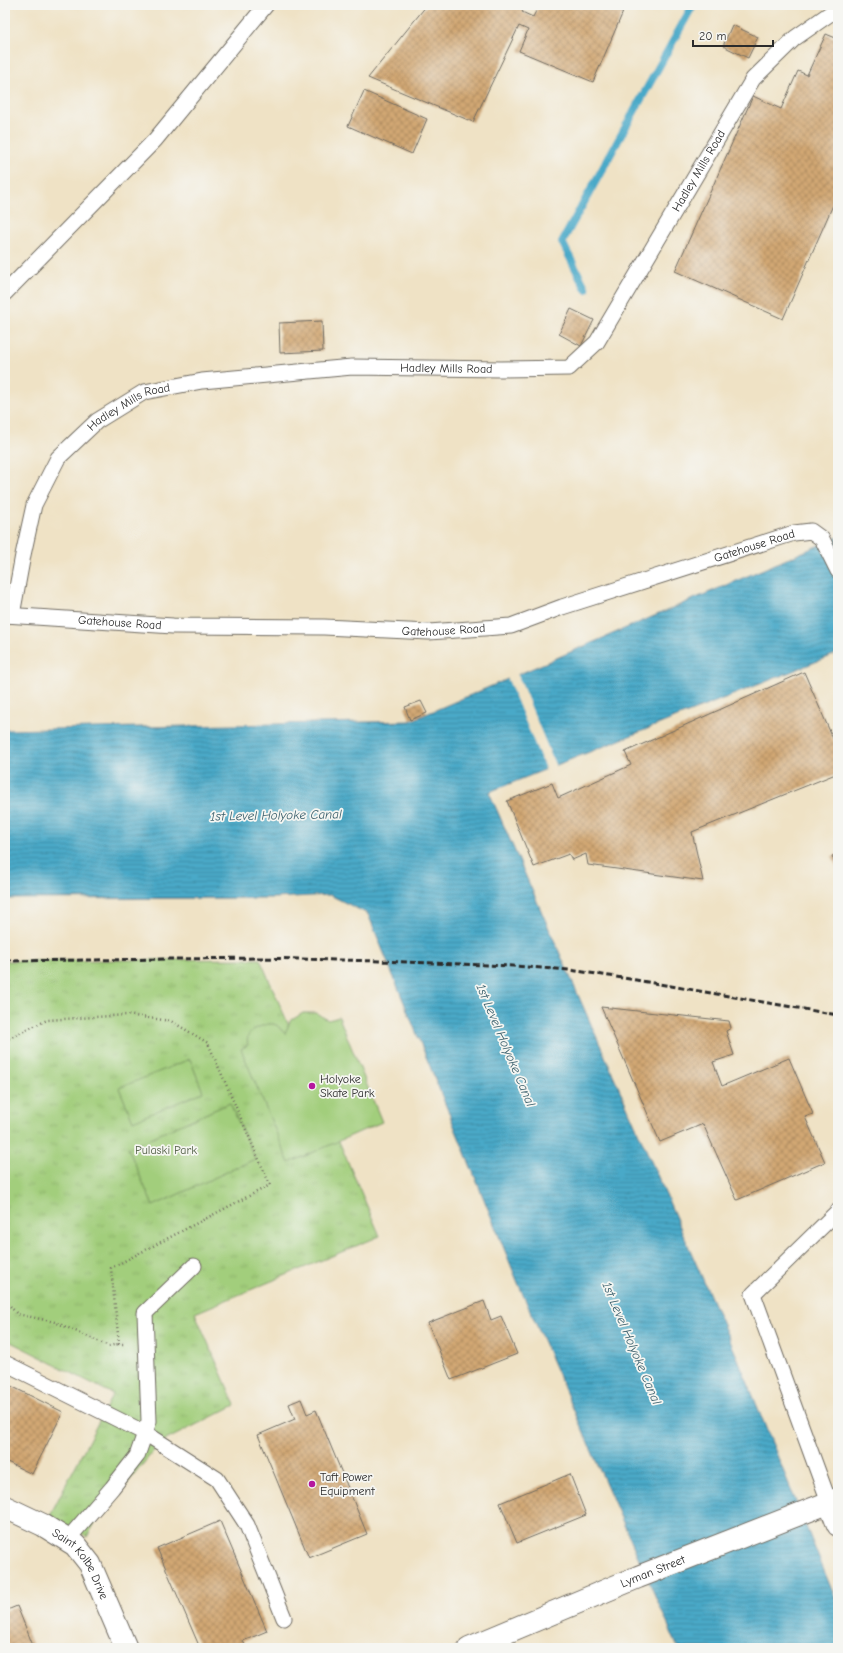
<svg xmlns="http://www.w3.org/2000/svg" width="843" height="1653" font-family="'Comic Neue',sans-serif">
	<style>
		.grass { fill: url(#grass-tufts); stroke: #667c53 }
		.pitch { fill: #a2ce7b; stroke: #667c53 }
		.water { fill: url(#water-rules); stroke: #3a6a7a }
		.pier { fill: #efe2c5 }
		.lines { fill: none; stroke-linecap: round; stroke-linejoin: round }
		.stream { stroke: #49a9c8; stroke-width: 8 }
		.building { fill: url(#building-cross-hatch) }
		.service-casing { stroke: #706b61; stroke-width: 17 }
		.minor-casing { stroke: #706b61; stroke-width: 24 }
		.secondary-casing { stroke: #706b61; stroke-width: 24 }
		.path { stroke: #706b61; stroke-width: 2.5; stroke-dasharray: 1 3; stroke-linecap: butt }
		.service { stroke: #fff; stroke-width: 15 }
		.minor { stroke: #fff; stroke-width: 22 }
		.secondary { stroke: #fff; stroke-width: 22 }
		.rail { stroke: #2b2b2b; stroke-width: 3; stroke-dasharray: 6 3; stroke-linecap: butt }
		.poi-dot { fill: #b5179e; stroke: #f6f6f2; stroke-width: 1.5 }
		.labels { text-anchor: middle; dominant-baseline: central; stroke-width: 3.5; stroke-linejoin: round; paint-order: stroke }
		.street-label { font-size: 12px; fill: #2b2b2b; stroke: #f6f6f2 }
		.poi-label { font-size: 12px; fill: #2b2b2b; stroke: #f6f6f2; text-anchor: start }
		.park-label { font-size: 12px; fill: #4f5c43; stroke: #f6f6f2 }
		.water-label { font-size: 13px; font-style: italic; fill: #375d6a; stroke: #f6f6f2 }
	</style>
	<defs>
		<pattern id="grass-tufts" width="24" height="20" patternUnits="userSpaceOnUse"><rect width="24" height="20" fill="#a2ce7b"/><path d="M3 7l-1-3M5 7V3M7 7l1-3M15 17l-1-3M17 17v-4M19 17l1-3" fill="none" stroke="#8cb16a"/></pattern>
		<pattern id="water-rules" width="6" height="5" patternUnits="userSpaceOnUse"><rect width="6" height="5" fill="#49a9c8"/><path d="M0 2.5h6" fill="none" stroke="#3d8aa3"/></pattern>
		<pattern id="building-cross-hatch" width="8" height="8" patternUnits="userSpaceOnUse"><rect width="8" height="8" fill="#d1a773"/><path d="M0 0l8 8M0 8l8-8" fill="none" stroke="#aa885f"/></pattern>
	</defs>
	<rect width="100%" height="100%" fill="#f6f6f2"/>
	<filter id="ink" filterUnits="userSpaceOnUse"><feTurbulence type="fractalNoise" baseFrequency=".025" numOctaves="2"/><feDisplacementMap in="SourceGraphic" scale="8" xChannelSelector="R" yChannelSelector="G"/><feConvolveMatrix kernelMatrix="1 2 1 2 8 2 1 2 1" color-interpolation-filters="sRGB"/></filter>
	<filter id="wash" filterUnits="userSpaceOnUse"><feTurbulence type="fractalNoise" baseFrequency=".012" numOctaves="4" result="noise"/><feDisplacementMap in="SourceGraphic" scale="16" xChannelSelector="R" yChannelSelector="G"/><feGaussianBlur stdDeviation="0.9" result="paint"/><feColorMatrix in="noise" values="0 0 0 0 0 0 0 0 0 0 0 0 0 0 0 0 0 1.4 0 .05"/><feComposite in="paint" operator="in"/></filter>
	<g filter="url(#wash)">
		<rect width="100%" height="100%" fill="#efe2c5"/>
		<polygon class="grass" points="260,959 380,1236 195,1313 235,1405 160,1443 95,1523 87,1537 50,1515 113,1394 5,1339 5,961"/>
		<g class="pitch">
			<path d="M303,1013h13l12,7 11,-3 43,105 -93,41 -48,-114 7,-4c-1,-4 -1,-8 2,-12 4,-5 17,-10 23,-9 6,1 9,7 12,10l5,-13z"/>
			<polygon points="190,1059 203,1092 133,1121 119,1088"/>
			<polygon points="230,1103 255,1159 153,1206 128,1148"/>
		</g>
		<polygon class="water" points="838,537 838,653 489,792 738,1359 838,1605 838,1648 678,1648 518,1283 368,914 330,895 273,898 5,899 5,730 410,721"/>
		<polygon class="pier" points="517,673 556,767 546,771 507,677"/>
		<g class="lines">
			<polyline class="stream" points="586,289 562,242 693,5"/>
		</g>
		<g id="blocks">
			<g class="building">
				<polygon points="427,5 526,5 522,12 533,17 539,5 607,5 623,12 593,82 519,51 528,30 519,26 473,122 368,78"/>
				<polygon points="732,25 758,37 748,58 723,46"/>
				<polygon points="826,34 838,39 838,207 833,205 783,319 675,271 753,96 781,109 798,71 807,75"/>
				<polygon points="364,91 427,119 412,154 348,126"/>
				<polygon points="571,309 594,320 581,346 559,334"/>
				<polygon points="322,321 323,351 280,353 279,323"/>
				<polygon points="804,672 838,750 838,773 692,832 703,881 588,865 586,854 572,860 569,854 534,867 507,801 552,783 558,798 631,765 625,752"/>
				<polygon points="421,701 427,713 410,720 405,707"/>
				<polygon points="838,854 838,871 832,856"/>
				<polygon points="601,1007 729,1021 731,1028 726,1031 734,1055 713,1062 722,1086 789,1058 813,1114 805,1117 825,1162 737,1200 703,1124 660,1142"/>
				<polygon points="484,1301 491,1320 501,1316 517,1354 451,1380 428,1323"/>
				<polygon points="5,1383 63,1412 32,1474 5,1461"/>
				<polygon points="301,1399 307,1414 316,1410 367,1534 309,1558 258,1435 295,1419 289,1404"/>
				<polygon points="570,1474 586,1515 517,1543 500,1503"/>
				<polygon points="220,1521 267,1631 243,1641 245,1645 237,1648 200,1648 157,1548"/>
				<polygon points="17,1606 34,1648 5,1648 5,1611"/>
			</g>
		</g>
	</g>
	<g filter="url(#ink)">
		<use href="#blocks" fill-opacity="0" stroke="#706b61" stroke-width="1"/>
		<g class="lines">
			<g class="service-casing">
				<g id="service">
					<polyline points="5,293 155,140 266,5"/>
					<path id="s1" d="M5,615l168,11 151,1 105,5 82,-6 51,-19 232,-74 17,-2 11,8 16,32"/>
					<path id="s2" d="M12,615l11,-60 11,-50 24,-47 39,-37 47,-29 58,-11 150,-14 149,2 68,-1 28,-26 156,-263 42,-41 43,-30"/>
					<polyline points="5,1363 145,1433 149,1421 145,1313 194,1266"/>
					<polyline points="829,1502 753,1294 838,1211"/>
					<polyline points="67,1540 112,1488 137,1456 145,1433 217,1479 247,1525 284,1618"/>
				</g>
			</g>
			<g class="minor-casing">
				<g id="minor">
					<polyline points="829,1502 838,1525"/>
					<path id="s3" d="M5,1507l38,18 32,20 15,19 36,84"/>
				</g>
			</g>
			<g class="secondary-casing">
				<g id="secondary">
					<path id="s4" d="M469,1648l169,-71 200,-78"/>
				</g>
			</g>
			<g class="path">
				<polyline points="5,1040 47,1020 127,1015 171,1021 208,1043 270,1185 111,1268 119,1344 125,1344"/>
				<polyline points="5,1300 17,1314 55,1322 109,1346 119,1344"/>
			</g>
			<use href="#service" class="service"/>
			<use href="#minor" class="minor"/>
			<use href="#secondary" class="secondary"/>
			<polyline class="rail" points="5,961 259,958 379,961 513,966 570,970 636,980 838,1015"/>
		</g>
	</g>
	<g class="poi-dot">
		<circle cx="312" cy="1086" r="4"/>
		<circle cx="312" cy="1484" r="4"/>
	</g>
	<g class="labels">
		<g class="street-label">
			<text stroke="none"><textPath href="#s2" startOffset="938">Hadley Mills Road</textPath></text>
			<text stroke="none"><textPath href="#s2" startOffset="578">Hadley Mills Road</textPath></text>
			<text stroke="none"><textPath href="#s2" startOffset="254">Hadley Mills Road</textPath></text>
			<text stroke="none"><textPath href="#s1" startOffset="763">Gatehouse Road</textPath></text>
			<text stroke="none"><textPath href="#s1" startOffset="115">Gatehouse Road</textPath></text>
			<text stroke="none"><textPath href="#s1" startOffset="439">Gatehouse Road</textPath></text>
			<text stroke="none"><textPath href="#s3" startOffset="98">Saint Kolbe Drive</textPath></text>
			<text stroke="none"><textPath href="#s4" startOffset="199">Lyman Street</textPath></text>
		</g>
		<g class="poi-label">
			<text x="320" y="1079">Holyoke<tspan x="320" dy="14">Skate Park</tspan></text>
			<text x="320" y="1477">Taft Power<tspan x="320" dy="14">Equipment</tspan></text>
		</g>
		<g class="park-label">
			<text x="166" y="1150">Pulaski Park</text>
		</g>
		<g class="water-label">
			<text transform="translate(276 815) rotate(-1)">1st Level Holyoke Canal</text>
			<text transform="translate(506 1045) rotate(67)">1st Level Holyoke Canal</text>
			<text transform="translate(632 1343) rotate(67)">1st Level Holyoke Canal</text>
		</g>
	</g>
	<rect width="843" height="1653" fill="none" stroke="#f6f6f2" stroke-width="20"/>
	<path d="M693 40v6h80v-6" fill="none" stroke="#2b2b2b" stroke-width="2"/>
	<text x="699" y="40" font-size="12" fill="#2b2b2b" stroke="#f6f6f2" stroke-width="3" paint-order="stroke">20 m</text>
</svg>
